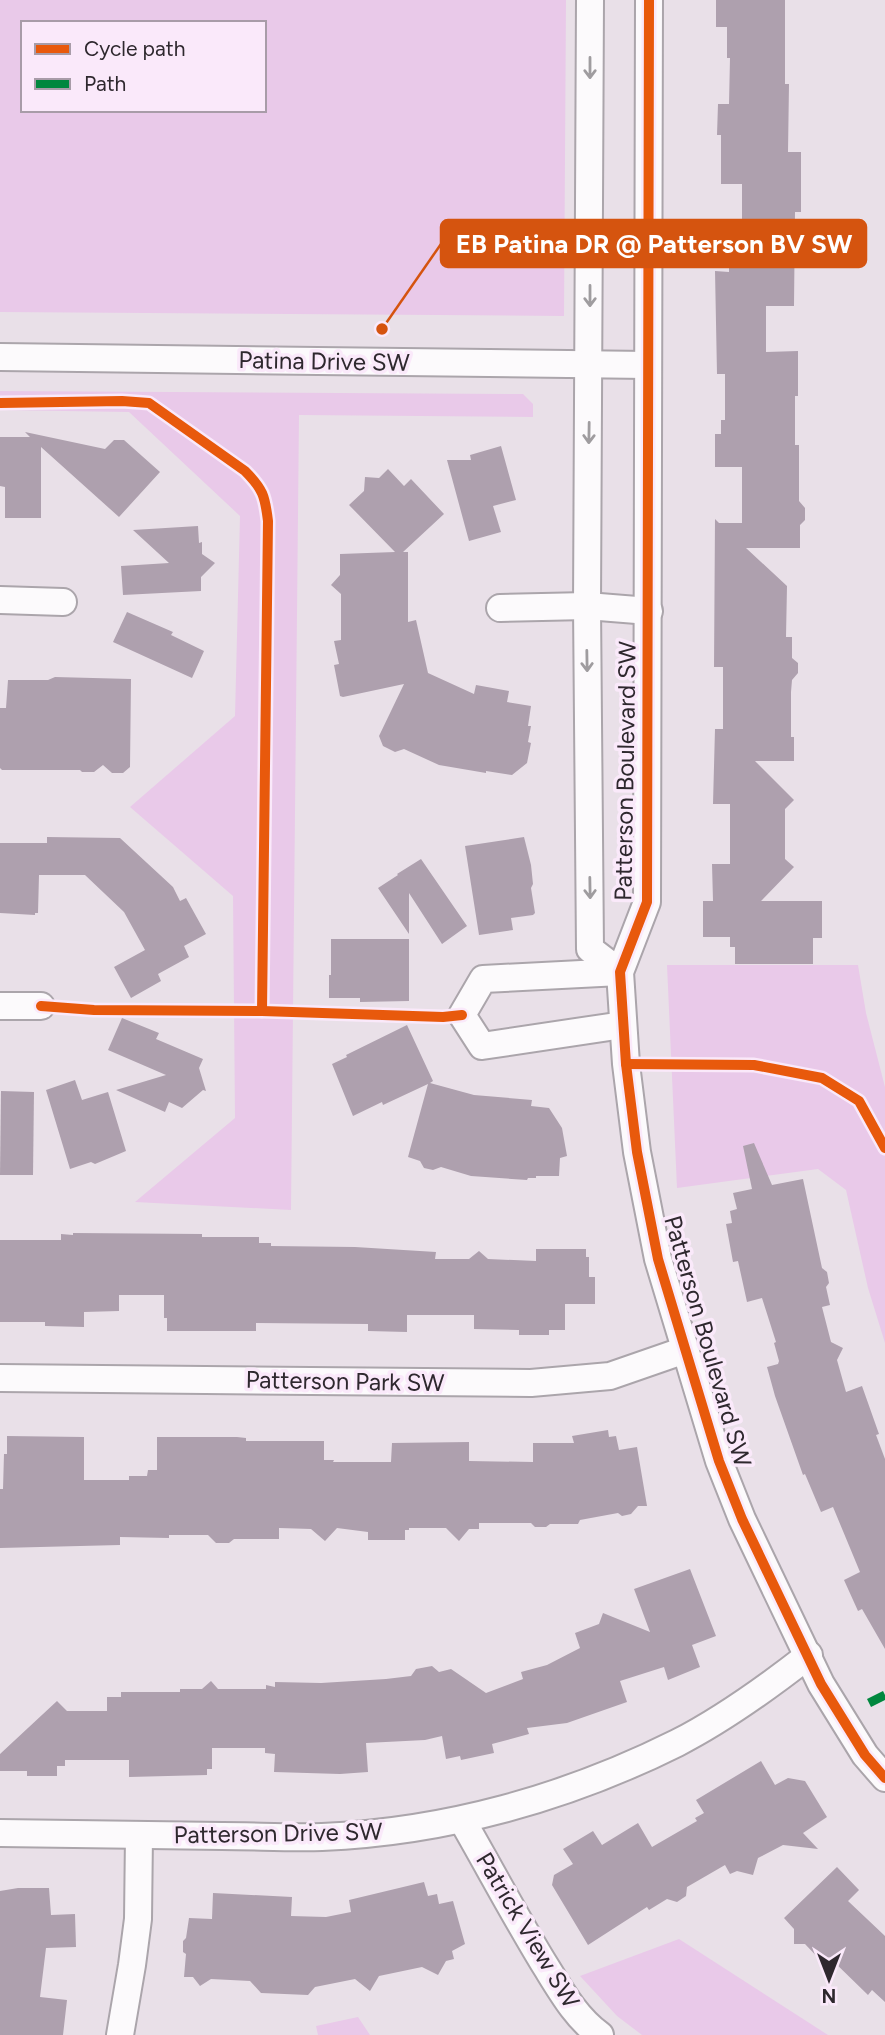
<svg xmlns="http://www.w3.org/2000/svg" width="885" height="2035" font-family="Figtree,sans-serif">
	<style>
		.green { fill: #e9c9e9; fill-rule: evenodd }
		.building { fill: #aea0ae }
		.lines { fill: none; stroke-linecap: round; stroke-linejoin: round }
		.street-casing { stroke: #aba5ab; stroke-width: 30 }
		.street { stroke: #fcfafc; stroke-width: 26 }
		.quiet { stroke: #00873e; stroke-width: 9; stroke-dasharray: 18 9; stroke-linecap: butt }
		.cycleway-casing { stroke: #fae9fa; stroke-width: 15 }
		.cycleway { stroke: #e8590c; stroke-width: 10 }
		.oneway { stroke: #9f9c9f }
		.labels { text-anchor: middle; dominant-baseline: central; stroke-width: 7; stroke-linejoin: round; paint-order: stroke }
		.street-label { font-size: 24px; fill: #2e282e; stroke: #fae9fa }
		.leader { fill: none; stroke: #d5540f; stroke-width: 2.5 }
		.callout-dot { fill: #d5540f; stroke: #fae9fa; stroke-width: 2.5 }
		.callout { fill: #d5540f; stroke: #d5540f; stroke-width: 2.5 }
		.callout-label { font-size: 26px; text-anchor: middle; font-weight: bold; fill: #fff }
	</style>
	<rect width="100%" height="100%" fill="#e9e0e8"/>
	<g class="green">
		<path d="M0,0h566l-2,316 -564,-4zM23,23h241v87h-241z"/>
		<polygon points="0,391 523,394 533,404 533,417 299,415 291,1210 135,1202 235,1118 233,896 130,807 235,716 240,516 129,412 0,410"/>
		<polygon points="667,965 858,965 866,1013 885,1087 885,1343 868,1288 846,1190 818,1169 677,1188"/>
		<polygon points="679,1939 828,2035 642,2035 617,2016 580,1976"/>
		<polygon points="358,2017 370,2035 318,2035 316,2026"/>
	</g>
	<g class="building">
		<polygon points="716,0 785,0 785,84 789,84 788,152 801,152 801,212 795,212 794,306 766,306 766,352 798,351 798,396 795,396 795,445 799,445 799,501 805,508 805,520 800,525 800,548 746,548 787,586 786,637 792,637 792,658 798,663 798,673 792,680 791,692 791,737 794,737 794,761 755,761 794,800 785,809 785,859 794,867 761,901 822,901 822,938 813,938 813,964 735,964 735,947 730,947 730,937 703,937 703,901 713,901 712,864 730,864 730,804 713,804 715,729 723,729 723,667 714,667 715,519 719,523 742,523 742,467 715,467 715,434 721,434 721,420 725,420 725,374 717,374 715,271 729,272 729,265 735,266 735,250 742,250 742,184 721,184 721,135 717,135 718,104 729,104 730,58 727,58 727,27 716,27"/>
		<polygon points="25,432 105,449 114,440 124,440 160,472 119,517 41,447 41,518 5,518 5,487 0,486 0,437 30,437"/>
		<polygon points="501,446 516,500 493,506 501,532 469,541 447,460 471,460 470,455"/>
		<polygon points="388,469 404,486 411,479 444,514 403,552 408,552 408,622 416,620 428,673 474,694 476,685 509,691 507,702 531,706 528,726 531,726 528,742 531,743 527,763 512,775 486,771 486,773 439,765 404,749 395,752 383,746 379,736 404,684 343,697 340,696 334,665 339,664 334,641 341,640 341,594 331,585 340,575 340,554 395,552 349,505 364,491 365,477 379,478"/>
		<polygon points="198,526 199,543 202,542 202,554 215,563 201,577 201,591 123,595 121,566 169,563 133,530"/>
		<polygon points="127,612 173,632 171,635 204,651 192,678 113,642"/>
		<polygon points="55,677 131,679 130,767 123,773 112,773 103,765 94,772 82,772 80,770 2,770 0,768 0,708 6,708 8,680 48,680"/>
		<polygon points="47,837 120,838 173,887 180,901 186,898 206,934 184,946 189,957 158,974 161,981 131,998 114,967 145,950 124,912 85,875 39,875 38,913 35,913 35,915 0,913 0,843 47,843"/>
		<polygon points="524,837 531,865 533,884 531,888 535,913 533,915 511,918 513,930 479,935 465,846"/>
		<polygon points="421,859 467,926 442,944 409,893 409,934 378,888 398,875 397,874"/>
		<polygon points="331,939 409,939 409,1001 360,1002 360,998 329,998 329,975 331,975"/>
		<polygon points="122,1018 159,1033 156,1039 203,1059 199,1068 206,1091 203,1090 182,1108 169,1102 165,1112 116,1090 166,1075 108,1050"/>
		<polygon points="407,1025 433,1081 430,1083 474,1095 532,1100 531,1106 549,1108 562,1128 567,1156 560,1158 559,1176 536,1176 536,1178 528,1178 527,1180 471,1176 441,1167 433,1170 424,1168 420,1161 408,1157 428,1084 383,1105 382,1102 353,1116 332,1064 347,1057 346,1055"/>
		<polygon points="75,1080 82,1100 108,1092 126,1151 95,1164 91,1162 70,1169 46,1090"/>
		<polygon points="1,1091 34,1092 33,1175 0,1175"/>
		<polygon points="754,1143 772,1185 803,1179 822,1268 827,1272 829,1283 826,1287 830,1305 822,1307 831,1342 843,1348 837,1360 846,1392 862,1386 879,1434 876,1435 885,1459 885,1649 862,1609 858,1611 844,1580 860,1572 833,1507 821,1512 805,1474 803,1475 775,1396 767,1367 778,1364 779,1361 774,1343 776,1342 762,1298 747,1302 738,1261 733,1262 726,1224 732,1223 730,1211 737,1209 733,1193 752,1189 743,1146"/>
		<polygon points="73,1233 202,1234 202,1237 259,1237 259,1243 271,1243 271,1246 355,1247 436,1252 435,1259 469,1259 479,1251 488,1259 536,1261 536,1249 586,1249 586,1257 589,1257 589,1277 595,1277 595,1304 565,1304 565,1330 549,1330 549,1335 519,1335 519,1330 474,1329 474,1315 407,1315 407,1332 368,1331 368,1324 256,1323 256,1331 167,1331 167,1318 164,1318 164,1295 119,1295 119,1311 84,1312 84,1327 45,1326 45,1322 0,1322 0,1240 61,1240 61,1234 73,1235"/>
		<polygon points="608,1430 609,1437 616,1436 619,1450 637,1447 647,1506 638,1506 631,1514 622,1516 618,1513 580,1520 578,1524 550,1524 546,1527 535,1527 531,1523 479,1523 479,1529 469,1529 459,1541 446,1528 409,1528 409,1530 405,1530 405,1540 368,1540 368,1532 337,1528 325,1541 311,1529 279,1528 279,1539 234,1539 229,1543 216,1543 208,1535 169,1535 169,1538 120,1537 120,1545 0,1548 0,1489 3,1489 4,1454 7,1454 7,1436 84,1437 84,1480 129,1480 129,1476 147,1476 148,1470 157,1470 157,1437 237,1437 246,1438 246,1441 324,1441 324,1460 334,1460 333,1462 391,1462 392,1443 469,1442 469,1461 533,1462 533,1443 574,1443 572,1436"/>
		<polygon points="690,1569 716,1636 692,1645 700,1667 668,1680 664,1667 620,1681 627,1702 567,1723 527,1728 529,1734 492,1744 494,1753 461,1760 460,1756 446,1759 442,1736 425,1740 366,1743 368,1772 340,1774 274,1772 275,1754 265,1753 265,1748 212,1748 212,1769 207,1769 207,1775 129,1777 129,1760 65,1760 65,1766 57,1766 57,1776 27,1776 27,1771 0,1771 0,1754 57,1701 67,1711 107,1711 107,1697 121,1697 121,1692 180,1692 180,1689 202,1689 211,1681 218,1689 266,1689 266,1685 275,1687 275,1682 321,1683 386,1679 411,1676 416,1669 432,1666 439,1672 451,1669 486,1693 523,1679 521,1672 547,1665 580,1648 575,1633 599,1624 603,1613 650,1632 634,1589"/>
		<polygon points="761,1761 775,1785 788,1778 805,1781 827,1817 803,1833 818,1849 783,1845 758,1858 753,1875 737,1871 730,1874 725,1865 687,1887 686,1896 677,1902 667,1899 649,1910 647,1907 588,1945 552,1885 554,1875 573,1864 563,1849 593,1831 602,1845 638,1823 652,1847 697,1821 695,1818 704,1813 696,1800"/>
		<polygon points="837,1867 859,1890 848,1901 885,1936 885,2002 872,1990 868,1995 829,1957 823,1963 805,1944 794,1944 794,1929 784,1918"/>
		<polygon points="424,1882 428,1896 437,1894 439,1904 453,1901 465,1944 452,1951 454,1959 446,1961 438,1975 422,1967 379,1976 370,1991 355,1979 315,1987 308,1995 261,1993 250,1981 211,1979 200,1986 193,1977 184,1977 186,1954 183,1952 183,1941 186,1938 189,1918 212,1919 213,1893 292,1897 291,1916 326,1917 351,1912 349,1900"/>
		<polygon points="18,1888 49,1888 51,1915 75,1914 76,1947 46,1948 40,1997 67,2000 63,2035 0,2035 0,1891"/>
	</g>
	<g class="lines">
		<g class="street-casing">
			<g id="street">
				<polyline points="590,0 587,606 590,949 620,972"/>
				<polyline points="649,0 647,902 620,972 626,1064 637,1152 658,1259 719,1461 742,1519 821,1684 865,1755 885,1778"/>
				<polyline points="0,357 648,365"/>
				<polyline points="0,600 63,602"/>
				<polyline points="500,608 587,606 649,611"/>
				<polyline points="620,972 483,979 462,1015 482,1046 623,1025"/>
				<polyline points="0,1006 41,1006"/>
				<polyline points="0,1378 531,1383 610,1376 685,1350"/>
				<path d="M462,1820c27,47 53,96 81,142 17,27 32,55 57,73"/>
				<path d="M0,1833c74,1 148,2 222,3 33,0 67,2 100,1 123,-5 245,-39 355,-94 47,-24 91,-56 132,-88"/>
				<polyline points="120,2035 132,1965 138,1919 139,1835"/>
			</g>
		</g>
		<use href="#street" class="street"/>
		<polyline class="quiet" points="869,1703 885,1695"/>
		<g class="cycleway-casing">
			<g id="cycleway">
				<polyline points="649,0 647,902 620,972 626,1064 637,1152 658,1259 719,1461 742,1519 821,1684 865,1755 885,1778"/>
				<path d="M0,403l122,-2 27,2 96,68c18,18 20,25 23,50l-6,490"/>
				<polyline points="41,1006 94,1010 262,1011 443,1017 462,1015"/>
				<polyline points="626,1064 754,1065 822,1078 859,1101 885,1148"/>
			</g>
		</g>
		<use href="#cycleway" class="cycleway"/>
	</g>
	<defs><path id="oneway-shaft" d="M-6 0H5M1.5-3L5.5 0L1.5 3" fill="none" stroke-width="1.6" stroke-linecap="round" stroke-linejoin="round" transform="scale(1.75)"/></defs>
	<g class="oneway">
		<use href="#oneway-shaft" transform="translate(590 68) rotate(90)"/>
		<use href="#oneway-shaft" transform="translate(590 296) rotate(90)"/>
		<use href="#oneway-shaft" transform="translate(589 433) rotate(91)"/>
		<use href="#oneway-shaft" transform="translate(587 661) rotate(89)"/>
		<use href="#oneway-shaft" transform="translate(590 888) rotate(89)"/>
	</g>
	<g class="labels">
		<g class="street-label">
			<text transform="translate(324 361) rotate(1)">Patina Drive SW</text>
			<text transform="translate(625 771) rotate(-89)">Patterson Boulevard SW</text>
			<text transform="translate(708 1341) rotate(74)">Patterson Boulevard SW</text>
			<text transform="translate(345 1381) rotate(1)">Patterson Park SW</text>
			<text transform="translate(278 1833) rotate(-1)">Patterson Drive SW</text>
			<text transform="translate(528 1930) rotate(59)">Patrick View SW</text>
		</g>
	</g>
	<path class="leader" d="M382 329L441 244"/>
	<circle class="callout-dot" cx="382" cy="329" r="7"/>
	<rect class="callout" x="441" y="220" width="425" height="47" rx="7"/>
	<g class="callout-label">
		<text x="654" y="253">EB Patina DR @ Patterson BV SW</text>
	</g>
	<rect x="21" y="21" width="245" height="91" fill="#fae9fa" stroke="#a89ca8" stroke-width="2"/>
	<rect x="35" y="44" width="35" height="10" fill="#e8590c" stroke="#a89ca8" stroke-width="2"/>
	<text x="84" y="56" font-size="21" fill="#2e282e">Cycle path</text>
	<rect x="35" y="79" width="35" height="10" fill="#00873e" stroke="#a89ca8" stroke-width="2"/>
	<text x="84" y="91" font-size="21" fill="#2e282e">Path</text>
	<g transform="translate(829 1979) rotate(180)" stroke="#fae9fa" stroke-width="5" paint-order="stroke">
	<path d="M0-5L12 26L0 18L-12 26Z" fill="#2e282e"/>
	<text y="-10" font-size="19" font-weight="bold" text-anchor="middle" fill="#2e282e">N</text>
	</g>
</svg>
